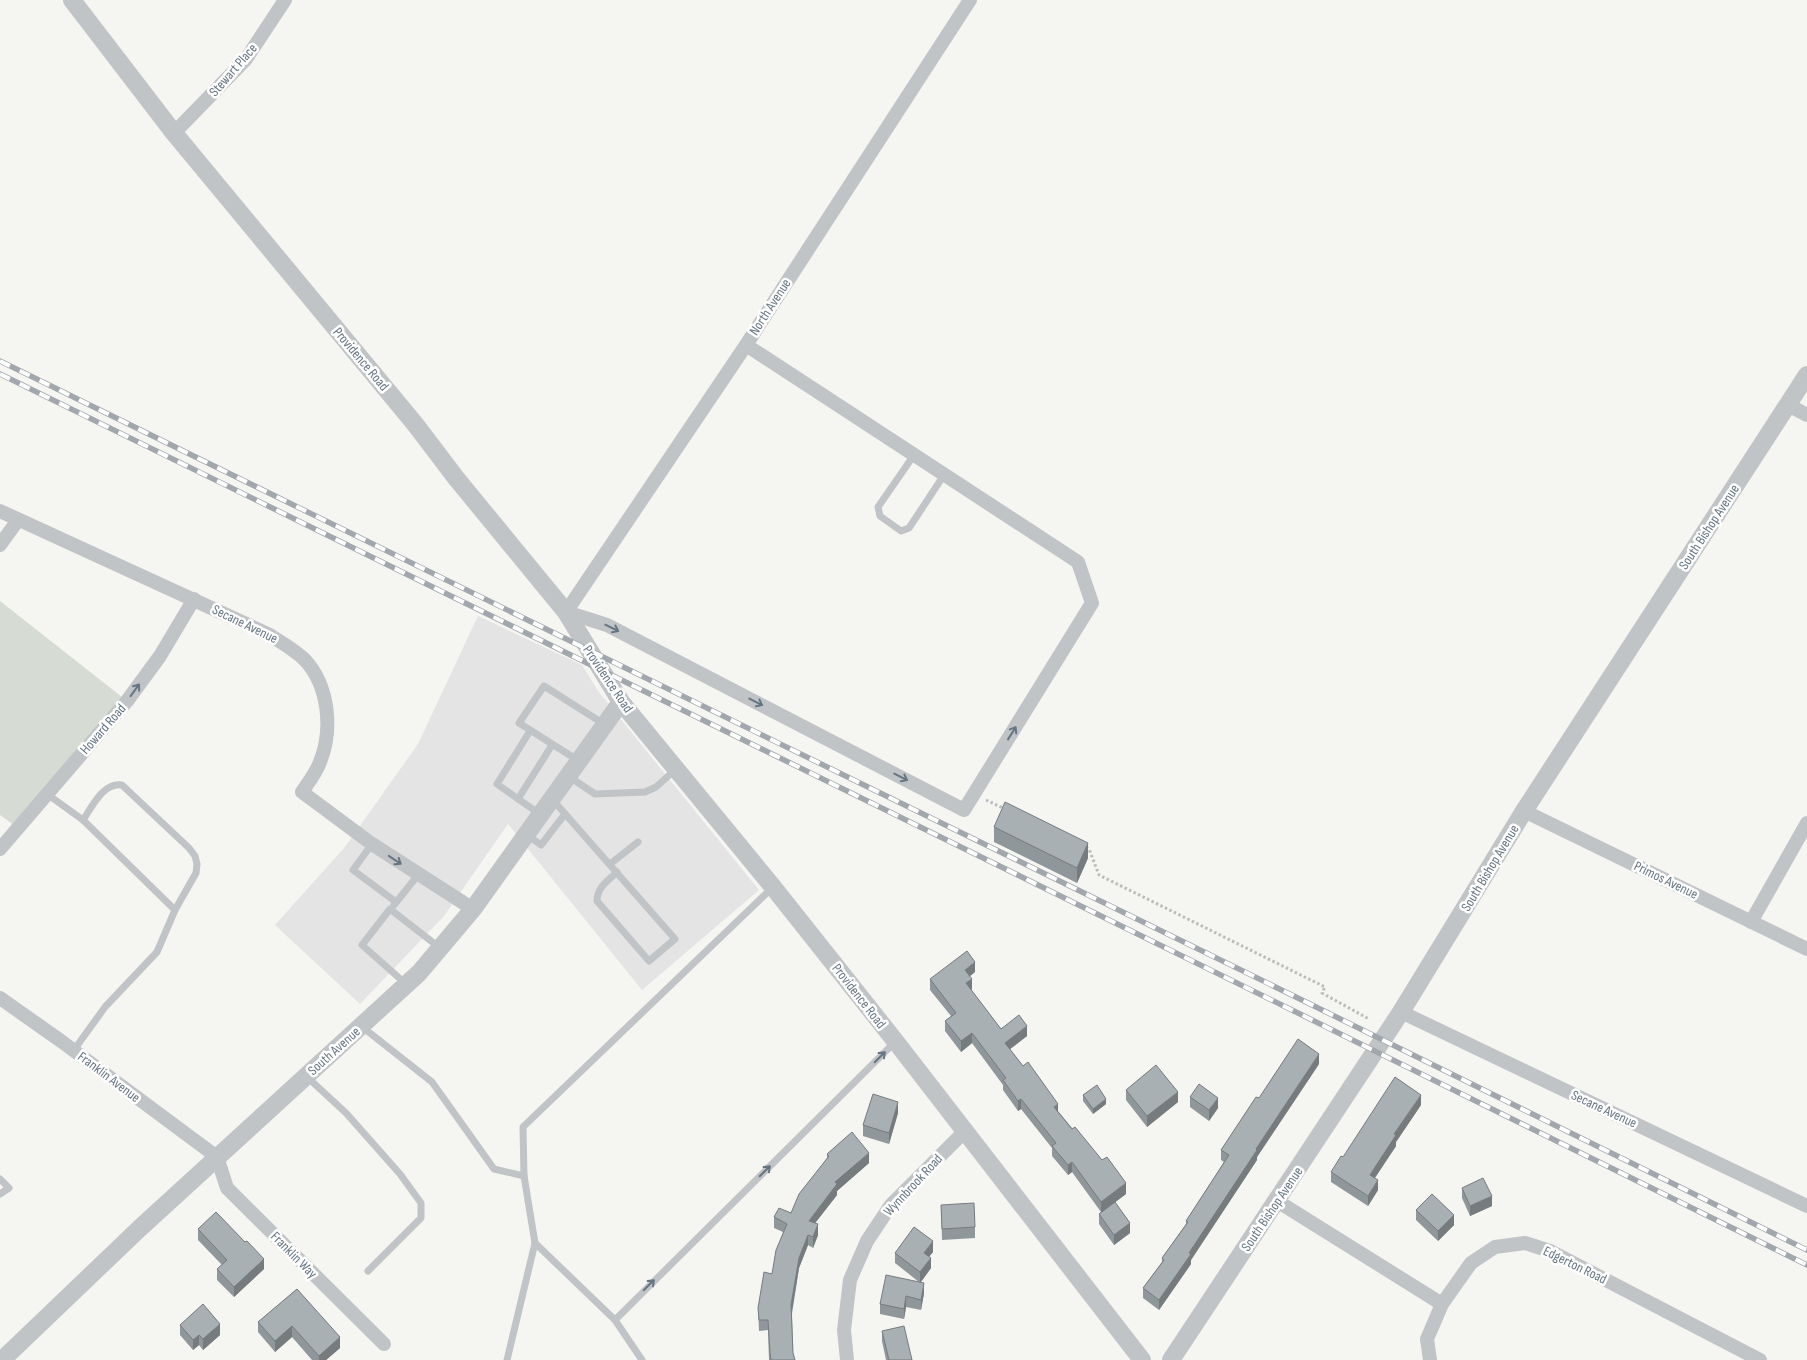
<svg xmlns="http://www.w3.org/2000/svg" width="1807" height="1360" font-family="'Sofia Sans Condensed',sans-serif">
	<style>
		.built { fill: #e3e4e3 }
		.green { fill: #d6dcd3 }
		.lines { fill: none; stroke-linecap: round; stroke-linejoin: round }
		.path { stroke: #babcbe; stroke-width: 3; stroke-dasharray: 2.5 2.5; stroke-linecap: butt }
		.service { stroke: #c0c4c7; stroke-width: 7 }
		.minor { stroke: #c0c4c7; stroke-width: 14 }
		.tertiary { stroke: #c0c4c7; stroke-width: 18 }
		.rail-casing { stroke: #a1a7ac; stroke-width: 5.5 }
		.rail { stroke: #fff; stroke-width: 4; stroke-dasharray: 11; stroke-linecap: butt }
		.wall { fill: #90979b }
		.shaded-wall { fill: #767b7e }
		.building { fill: #a8b0b4; stroke: #767b7e }
		.oneway { stroke: #657582 }
		.labels { text-anchor: middle; dominant-baseline: central; stroke-width: 5; stroke-linejoin: round; paint-order: stroke }
		.street-label { font-size: 14px; fill: #657582; stroke: #fff }
	</style>
	<rect width="100%" height="100%" fill="#f5f5f2"/>
	<polygon class="built" points="478,616 582,665 598,691 759,890 642,990 508,824 444,916 360,1004 275,925 345,847 418,744"/>
	<polygon class="green" points="0,601 127,701 18,828 0,815"/>
	<g class="lines">
		<g class="path">
			<polyline points="986,800 1005,809"/>
			<polyline points="1086,847 1089,849 1099,875 1325,987 1322,993 1369,1019"/>
		</g>
		<g class="service">
			<polyline points="914,455 878,507 880,516 901,531 909,528 944,475"/>
			<polyline points="530,731 497,784 541,815"/>
			<polyline points="579,761 519,723 544,686 604,724"/>
			<polyline points="568,776 595,794 645,792 656,787 676,769"/>
			<polyline points="47,794 83,820 175,910 157,952 105,1007 74,1050"/>
			<polyline points="518,799 552,745"/>
			<path d="M552,799l123,140 -26,22 -52,-60c0,-14 11,-20 20,-29"/>
			<path d="M83,820c9,-13 20,-38 39,-35l67,63 6,8 2,8 -1,9 -21,37"/>
			<polyline points="527,835 541,845 565,814"/>
			<polyline points="372,844 353,870 396,902"/>
			<polyline points="610,864 638,842"/>
			<polyline points="394,905 418,875"/>
			<polyline points="406,984 362,945 390,909 440,948"/>
			<polyline points="361,1026 432,1082 494,1169 524,1176"/>
			<polyline points="306,1076 346,1113 400,1174 421,1203 421,1218 368,1271"/>
			<polyline points="0,1179 9,1188 0,1194"/>
			<polyline points="535,1243 615,1320 642,1360"/>
			<polyline points="615,1320 895,1042"/>
			<polyline points="507,1360 535,1243 524,1176 523,1127 773,887"/>
		</g>
		<g class="minor">
			<polyline points="174,133 246,59 285,0"/>
			<polyline points="746,345 1078,562 1092,603 964,810 607,625 566,612 746,345 970,0"/>
			<polyline points="1788,405 1807,415"/>
			<path d="M0,511l270,124c12,8 25,15 35,25 24,26 28,70 15,102 -4,11 -12,21 -18,30l70,52 101,65"/>
			<polyline points="0,545 18,520"/>
			<polyline points="1524,811 1807,949"/>
			<polyline points="0,849 127,701 160,656 194,599"/>
			<polyline points="1751,922 1807,823"/>
			<polyline points="0,998 61,1041 217,1157 227,1188 384,1344"/>
			<polyline points="1401,1012 1807,1206"/>
			<polyline points="1277,1201 1442,1304"/>
			<polyline points="847,1360 844,1330 850,1280 867,1241 891,1205 965,1131"/>
			<polyline points="1430,1360 1427,1339 1442,1304 1471,1263 1495,1247 1525,1243 1550,1251 1760,1360"/>
		</g>
		<g class="tertiary">
			<polyline points="72,0 174,133 415,424 456,478 566,612 621,702 773,887 896,1042 1142,1360"/>
			<polyline points="2,1360 140,1228 419,973 473,909 621,702"/>
			<polyline points="1171,1360 1401,1012 1524,811 1807,375"/>
		</g>
		<g class="rail-casing">
			<g id="rail">
				<polyline points="0,361 1304,1001 1807,1250"/>
				<polyline points="0,374 1298,1013 1807,1265"/>
			</g>
		</g>
		<use href="#rail" class="rail"/>
	</g>
	<g class="wall">
		<polygon points="994,827 1088,858 1077,883 994,842"/>
		<polygon points="975,972 970,976 972,989 971,990 1001,1029 1027,1036 1010,1049 1058,1111 1126,1194 1115,1202 1130,1233 1114,1245 1099,1224 1099,1214 1101,1212 1072,1172 1068,1175 1052,1156 1052,1148 1021,1109 1018,1111 1003,1090 1003,1085 972,1043 961,1052 945,1031 945,1021 951,1016 930,990 930,979"/>
		<polygon points="1319,1064 1257,1157 1257,1160 1191,1260 1191,1264 1159,1310 1143,1298 1143,1288 1162,1262 1162,1258 1186,1224 1186,1221 1224,1162 1221,1160 1221,1150"/>
		<polygon points="1126,1090 1178,1102 1147,1127 1126,1100"/>
		<polygon points="1083,1095 1106,1104 1093,1114 1083,1101"/>
		<polygon points="1190,1097 1218,1108 1209,1121 1190,1107"/>
		<polygon points="1421,1105 1396,1142 1396,1146 1375,1178 1378,1190 1368,1206 1331,1182 1331,1172 1343,1157"/>
		<polygon points="898,1113 889,1144 863,1136 863,1125"/>
		<polygon points="827,1154 869,1163 837,1191 837,1195 815,1223 818,1235 813,1248 808,1245 799,1268 792,1314 793,1353 795,1360 769,1360 768,1330 759,1331 758,1308 772,1274 783,1232 774,1228 774,1217 791,1213 827,1158"/>
		<polygon points="1462,1188 1492,1206 1470,1216 1462,1198"/>
		<polygon points="941,1205 975,1227 975,1238 942,1240"/>
		<polygon points="1416,1210 1454,1225 1438,1241 1416,1220"/>
		<polygon points="198,1229 264,1269 234,1297 217,1280 217,1269 222,1265 198,1240"/>
		<polygon points="933,1252 929,1256 931,1268 921,1282 924,1293 921,1310 906,1307 904,1319 880,1314 880,1304 919,1282 895,1263 895,1253"/>
		<polygon points="297,1289 340,1348 326,1360 312,1360 292,1337 275,1352 258,1332 258,1322"/>
		<polygon points="180,1325 220,1335 203,1350 199,1345 193,1350 180,1335"/>
		<polygon points="882,1331 912,1360 886,1360 882,1341"/>
	</g>
	<g class="shaded-wall">
		<polygon points="1088,843 1088,858 1077,883 1077,868"/>
		<polygon points="975,962 975,972 965,980 965,970"/>
		<polygon points="972,979 972,989 966,994 966,983"/>
		<polygon points="1027,1026 1027,1036 1005,1053 1005,1043"/>
		<polygon points="972,1033 972,1043 961,1052 961,1041"/>
		<polygon points="1319,1054 1319,1064 1257,1157 1257,1160 1191,1260 1191,1264 1159,1310 1159,1300 1256,1149"/>
		<polygon points="1178,1092 1178,1102 1147,1127 1147,1116"/>
		<polygon points="1421,1095 1421,1105 1396,1142 1396,1146 1370,1185 1370,1175 1394,1134"/>
		<polygon points="1218,1098 1218,1108 1209,1121 1209,1110"/>
		<polygon points="1021,1099 1021,1109 1018,1111 1018,1101"/>
		<polygon points="1106,1099 1106,1104 1093,1114 1093,1109"/>
		<polygon points="898,1102 898,1113 889,1144 889,1133"/>
		<polygon points="1058,1104 1058,1114 1054,1107"/>
		<polygon points="869,1153 869,1163 837,1191 837,1195 809,1231 809,1221 835,1182"/>
		<polygon points="1072,1162 1072,1172 1068,1175 1068,1165"/>
		<polygon points="1378,1180 1378,1190 1368,1206 1368,1196"/>
		<polygon points="1126,1183 1126,1194 1101,1213 1101,1202"/>
		<polygon points="1492,1196 1492,1206 1470,1216 1470,1206"/>
		<polygon points="1454,1215 1454,1225 1438,1241 1438,1231"/>
		<polygon points="1130,1223 1130,1233 1114,1245 1114,1235"/>
		<polygon points="818,1224 818,1235 813,1248 813,1237"/>
		<polygon points="808,1235 808,1245 799,1268 791,1316 791,1305 799,1258"/>
		<polygon points="933,1241 933,1252 924,1263 924,1253"/>
		<polygon points="931,1258 931,1268 920,1283 920,1272"/>
		<polygon points="264,1259 264,1269 234,1297 234,1287"/>
		<polygon points="924,1283 924,1293 921,1310 921,1300"/>
		<polygon points="906,1296 906,1307 904,1319 904,1309"/>
		<polygon points="220,1324 220,1335 203,1350 203,1339"/>
		<polygon points="292,1326 292,1337 275,1352 275,1341"/>
		<polygon points="199,1335 199,1345 193,1350 193,1340"/>
		<polygon points="340,1337 340,1348 326,1360 319,1360 319,1356"/>
	</g>
	<g class="building">
		<polygon points="1005,802 1088,843 1077,868 994,827"/>
		<polygon points="967,951 975,962 965,970 972,979 966,983 1001,1029 1019,1015 1027,1026 1005,1043 1023,1066 1028,1062 1058,1104 1054,1107 1072,1129 1075,1127 1102,1160 1107,1157 1126,1183 1101,1202 1072,1162 1068,1165 1052,1146 1056,1143 1021,1099 1018,1101 1003,1080 1006,1078 972,1033 961,1041 945,1021 956,1013 930,979"/>
		<polygon points="1298,1039 1319,1054 1256,1149 1257,1150 1189,1253 1191,1254 1159,1300 1143,1288 1164,1260 1162,1258 1188,1222 1186,1221 1229,1155 1221,1150 1256,1097 1259,1098"/>
		<polygon points="1156,1065 1178,1092 1147,1116 1126,1090"/>
		<polygon points="1395,1077 1421,1095 1394,1134 1396,1135 1370,1175 1378,1180 1368,1196 1331,1172 1341,1156 1343,1157"/>
		<polygon points="1199,1084 1218,1098 1209,1110 1190,1097"/>
		<polygon points="1097,1085 1106,1099 1093,1109 1083,1095"/>
		<polygon points="873,1094 898,1102 889,1133 863,1125"/>
		<polygon points="852,1132 869,1153 835,1182 837,1184 809,1221 818,1224 813,1237 808,1235 799,1258 791,1305 793,1353 795,1360 771,1360 770,1353 768,1320 759,1320 758,1308 764,1272 772,1274 776,1250 787,1224 774,1217 779,1208 791,1213 799,1194 829,1156 827,1154"/>
		<polygon points="1483,1178 1492,1196 1470,1206 1462,1188"/>
		<polygon points="1432,1194 1454,1215 1438,1231 1416,1210"/>
		<polygon points="1115,1202 1130,1223 1114,1235 1099,1214"/>
		<polygon points="974,1203 975,1227 942,1229 941,1205"/>
		<polygon points="216,1212 245,1242 247,1241 264,1259 234,1287 217,1269 227,1260 198,1229"/>
		<polygon points="914,1227 933,1241 924,1253 931,1258 920,1272 895,1253"/>
		<polygon points="886,1275 924,1283 921,1300 906,1296 904,1309 880,1304"/>
		<polygon points="297,1289 340,1337 319,1356 292,1326 275,1341 258,1322"/>
		<polygon points="203,1304 220,1324 203,1339 199,1335 193,1340 180,1325"/>
		<polygon points="904,1326 912,1360 889,1360 882,1331"/>
	</g>
	<defs><path id="oneway-shaft" d="M-6 0H5M1.5-3L5.5 0L1.5 3" fill="none" stroke-width="1.6" stroke-linecap="round" stroke-linejoin="round" transform="scale(1.25)"/></defs>
	<g class="oneway">
		<use href="#oneway-shaft" transform="translate(612 628) rotate(26)"/>
		<use href="#oneway-shaft" transform="translate(135 690) rotate(-54)"/>
		<use href="#oneway-shaft" transform="translate(756 702) rotate(27)"/>
		<use href="#oneway-shaft" transform="translate(1012 733) rotate(-58)"/>
		<use href="#oneway-shaft" transform="translate(901 777) rotate(27)"/>
		<use href="#oneway-shaft" transform="translate(395 860) rotate(34)"/>
		<use href="#oneway-shaft" transform="translate(880 1057) rotate(-45)"/>
		<use href="#oneway-shaft" transform="translate(765 1171) rotate(-45)"/>
		<use href="#oneway-shaft" transform="translate(649 1285) rotate(-45)"/>
	</g>
	<g class="labels">
		<g class="street-label">
			<text transform="translate(233 70) rotate(-49)">Stewart Place</text>
			<text transform="translate(770 307) rotate(-57)">North Avenue</text>
			<text transform="translate(361 359) rotate(50)">Providence Road</text>
			<text transform="translate(1709 527) rotate(-57)">South Bishop Avenue</text>
			<text transform="translate(245 624) rotate(26)">Secane Avenue</text>
			<text transform="translate(608 679) rotate(56)">Providence Road</text>
			<text transform="translate(103 729) rotate(-49)">Howard Road</text>
			<text transform="translate(1490 868) rotate(-59)">South Bishop Avenue</text>
			<text transform="translate(1666 880) rotate(26)">Primos Avenue</text>
			<text transform="translate(859 996) rotate(52)">Providence Road</text>
			<text transform="translate(334 1051) rotate(-42)">South Avenue</text>
			<text transform="translate(109 1077) rotate(37)">Franklin Avenue</text>
			<text transform="translate(1604 1109) rotate(25)">Secane Avenue</text>
			<text transform="translate(913 1185) rotate(-47)">Wynnbrook Road</text>
			<text transform="translate(1272 1209) rotate(-56)">South Bishop Avenue</text>
			<text transform="translate(294 1255) rotate(45)">Franklin Way</text>
			<text transform="translate(1575 1265) rotate(26)">Edgerton Road</text>
		</g>
	</g>
</svg>
